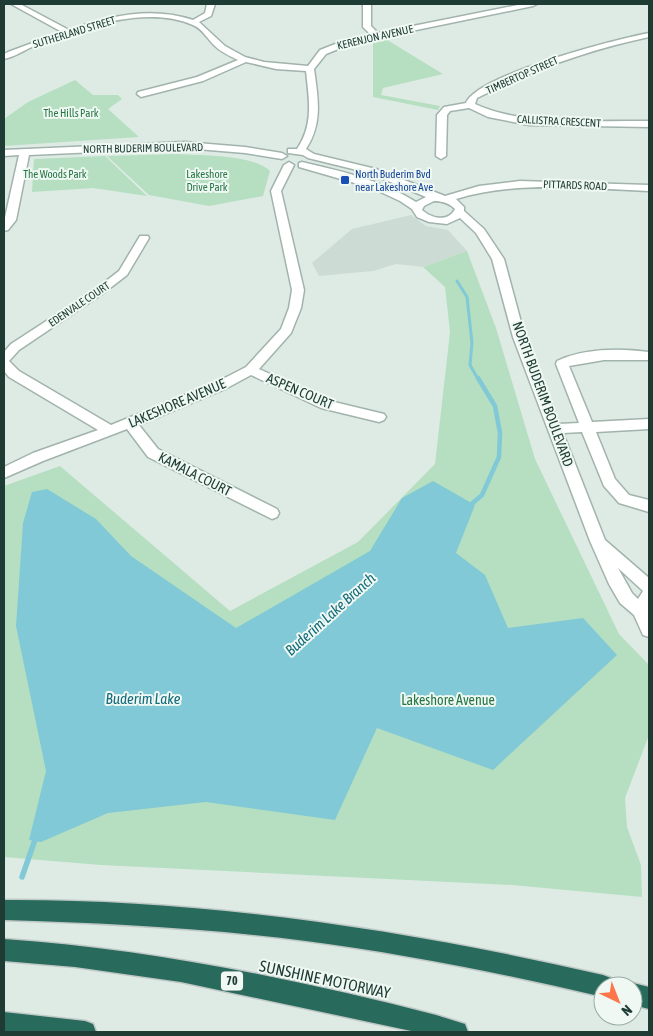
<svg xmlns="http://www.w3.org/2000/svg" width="653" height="1036" font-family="'Asap Condensed',sans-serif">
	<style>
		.built { fill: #ccdbd4 }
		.green { fill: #b5dfc0 }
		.water { fill: #81c9d6 }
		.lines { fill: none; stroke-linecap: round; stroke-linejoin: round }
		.stream-far2 { stroke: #81c9d6; stroke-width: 3 }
		.stream-far1 { stroke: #81c9d6; stroke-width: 4.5 }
		.stream { stroke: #81c9d6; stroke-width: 5.5 }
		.minor-casing { stroke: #a1b3ac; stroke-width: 3 }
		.highway-casing { stroke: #c0c8c6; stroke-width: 3 }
		.minor { fill: #fff; fill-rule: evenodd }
		.highway { fill: #286b5d; fill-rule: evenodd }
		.transit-dot { fill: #1a4fb4; stroke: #eff8f3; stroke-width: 2 }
		.labels { text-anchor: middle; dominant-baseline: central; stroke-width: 4; stroke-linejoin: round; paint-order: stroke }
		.far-street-label { font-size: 11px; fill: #1e3c34; stroke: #eff8f3 }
		.far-park-label { font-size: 11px; fill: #257644; stroke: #eff8f3 }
		.far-transit-label { font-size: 11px; fill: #164399; stroke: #eff8f3; text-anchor: start }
		.shield { fill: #eff8f3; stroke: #5d746d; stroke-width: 1 }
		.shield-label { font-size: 12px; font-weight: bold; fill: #1e3c34 }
		.street-label { font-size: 14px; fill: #1e3c34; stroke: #eff8f3 }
		.park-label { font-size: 14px; fill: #257644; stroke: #eff8f3 }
		.water-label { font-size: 15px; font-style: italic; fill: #146b7c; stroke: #eff8f3 }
		.near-street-label { font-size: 16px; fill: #1e3c34; stroke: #eff8f3 }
	</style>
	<rect width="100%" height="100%" fill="#deebe5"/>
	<polygon class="built" points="411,215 426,226 448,230 467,251 423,267 396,264 373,271 319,276 312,263 352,229"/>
	<g class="green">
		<polygon points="384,38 443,74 383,88 381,95 440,106 438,110 373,97 373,40"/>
		<polygon points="75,80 93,95 118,95 122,99 108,109 139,137 4,146 4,119 28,102"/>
		<path d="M177,154c25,2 75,0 93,17l-7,25 -54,10 -60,-11 -42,-39z"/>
		<polygon points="105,156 147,196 93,188 32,192 34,159"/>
		<polygon points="467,251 496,328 535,459 619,634 649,665 649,735 625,798 627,827 641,865 642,897 512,885 101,865 4,857 4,486 60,466 230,611 358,542 435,464 450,332 445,287 423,267"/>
	</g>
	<polygon class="water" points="433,481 475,505 456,553 485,575 508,628 583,618 617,655 493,770 377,728 335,820 206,802 108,813 41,842 29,840 46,771 16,626 23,523 32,492 47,489 96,519 131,556 236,628 370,551 402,498"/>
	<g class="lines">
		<polyline class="stream-far2" points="457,281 467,297 472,343 470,365 478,379"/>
		<polyline class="stream-far1" points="468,507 482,495 499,457 500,433 495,406 478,378"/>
		<polyline class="stream" points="22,877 36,837"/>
		<g class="minor-casing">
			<g id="minor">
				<path d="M11,4h9l49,26c41,-14 82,-24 124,-10l12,-7 2,-9h8l-4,12 -12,6 26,24 20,11 19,5 44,4 12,-16 28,-11 23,-4 -8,-8v-23h8v22l7,7 145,-29h14l-4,2 -180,37 -27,11 -12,15c4,29 9,54 -8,80l8,5 62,15 69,27 34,-10 41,-5 129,4v6c-64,-2 -131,-11 -193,8l8,8v4l20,18 20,30 21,78 34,87 20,-1 -23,-59 1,-3c26,-13 64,-13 92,-9v8h-45l-35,6 23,56 57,-3v10l-53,3 19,47 14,16 20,5v12l-30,-9 -15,-17 -22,-54 -19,1 42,107 44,38v59l-6,-2 -9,-20 -14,-12 -11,-19 -19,-43 -77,-204 -21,-78 -16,-26 -16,-15 -13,6 -18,-2 -12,-5 -5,-8 -12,-8 -28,-13 -73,-21v-4l3,-1c39,9 79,18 114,40l10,-5 -57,-24 -61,-15 -5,-3 -15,-2v-4h9c17,-25 12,-50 9,-78l-30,-2 -30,-7 -43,19 -62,16 -4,-3 1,-2 59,-15 41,-17c-8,-4 -17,-8 -23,-14 -8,-7 -12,-17 -22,-21 -49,-21 -114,4 -161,22 -9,4 -18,10 -28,12v-5l4,-2 54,-20zM434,201c8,0 15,2 21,8 -7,14 -24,9 -33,1l2,-4zM618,568l25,23 -5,8 -6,-6z"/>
				<path d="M649,33v4c-61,13 -117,33 -172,61l-2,6c50,23 119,16 174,17v6l-120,-2 -41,-8 -19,-9 -19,3 -3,4 -1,41 -5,3 -5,-3 1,-41 7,-8 22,-4c11,-28 151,-64 183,-70z"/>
				<polygon points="185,142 245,147 282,153 287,156 282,159 245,153 185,148 29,155 16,220 8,230 4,231 4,222 19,155 4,156 4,150"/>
				<polygon points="289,162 294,165 281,191 304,290 301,308 291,333 259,369 330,401 384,414 386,417 384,420 379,422 321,408 251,375 227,388 139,425 158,449 277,509 279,513 277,517 272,519 148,457 127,429 43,461 4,478 4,467 33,453 98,430 9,377 4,371 4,352 11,344 97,288 119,271 140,236 148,236 149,238 127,275 105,292 19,350 9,361 19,371 111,425 217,382 246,367 281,329 289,308 292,290 271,191 284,165"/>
			</g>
		</g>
		<g class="highway-casing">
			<g id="highway">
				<path d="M4,900c202,-1 403,30 599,75l8,3 3,8h-11v11c-98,-23 -197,-43 -297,-56 -100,-13 -201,-18 -302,-21z"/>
				<path d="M4,939c146,10 291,40 432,76l29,9 3,8h-52l-235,-50 -106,-15 -71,-6z"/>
				<polygon points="633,983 649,987 649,1009 633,1005 633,986 626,986"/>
				<polygon points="4,1012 85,1021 93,1024 96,1032 4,1032"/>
			</g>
		</g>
		<use href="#minor" class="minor"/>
		<use href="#highway" class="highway"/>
	</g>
	<rect class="transit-dot" x="340" y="175" width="10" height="10" rx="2.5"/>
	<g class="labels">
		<g class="far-street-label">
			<text transform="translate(74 32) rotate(-17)">SUTHERLAND STREET</text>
			<text transform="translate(375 37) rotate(-13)">KERENJON AVENUE</text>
			<text transform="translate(522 75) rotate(-24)">TIMBERTOP STREET</text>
			<text transform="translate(559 121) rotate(3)">CALLISTRA CRESCENT</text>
			<text transform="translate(143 148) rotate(-1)">NORTH BUDERIM BOULEVARD</text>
			<text transform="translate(575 185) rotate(2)">PITTARDS ROAD</text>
			<text transform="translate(79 304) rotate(-34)">EDENVALE COURT</text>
		</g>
		<g class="far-park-label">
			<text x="71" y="113">The Hills Park</text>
			<text x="55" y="174">The Woods Park</text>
			<text x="207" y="174">Lakeshore<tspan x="207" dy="13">Drive Park</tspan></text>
		</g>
		<g class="far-transit-label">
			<text x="355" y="174">North Buderim Bvd<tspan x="355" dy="13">near Lakeshore Ave</tspan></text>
		</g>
		<rect class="shield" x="221" y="971.5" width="22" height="19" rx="4"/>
		<g class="shield-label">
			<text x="232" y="981">70</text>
		</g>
		<g class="street-label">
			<text transform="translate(300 391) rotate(23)">ASPEN COURT</text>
			<text transform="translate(543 394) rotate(70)">NORTH BUDERIM BOULEVARD</text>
			<text transform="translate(177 403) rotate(-23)">LAKESHORE AVENUE</text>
			<text transform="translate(195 474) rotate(27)">KAMALA COURT</text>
		</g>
		<g class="park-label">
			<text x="448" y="700">Lakeshore Avenue</text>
		</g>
		<g class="water-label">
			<text transform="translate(330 614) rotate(-42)">Buderim Lake Branch</text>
			<text x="143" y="698">Buderim Lake</text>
		</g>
		<g class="near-street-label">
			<text transform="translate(325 979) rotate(12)">SUNSHINE MOTORWAY</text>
		</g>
	</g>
	<rect width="653" height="1036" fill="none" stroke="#1e3c34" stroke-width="10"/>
	<g transform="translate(618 1001) rotate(137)"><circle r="24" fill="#eff8f3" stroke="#9bada7"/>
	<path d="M0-4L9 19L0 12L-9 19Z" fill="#fd764a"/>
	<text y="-8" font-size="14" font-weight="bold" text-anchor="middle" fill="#1e3c34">N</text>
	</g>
</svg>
